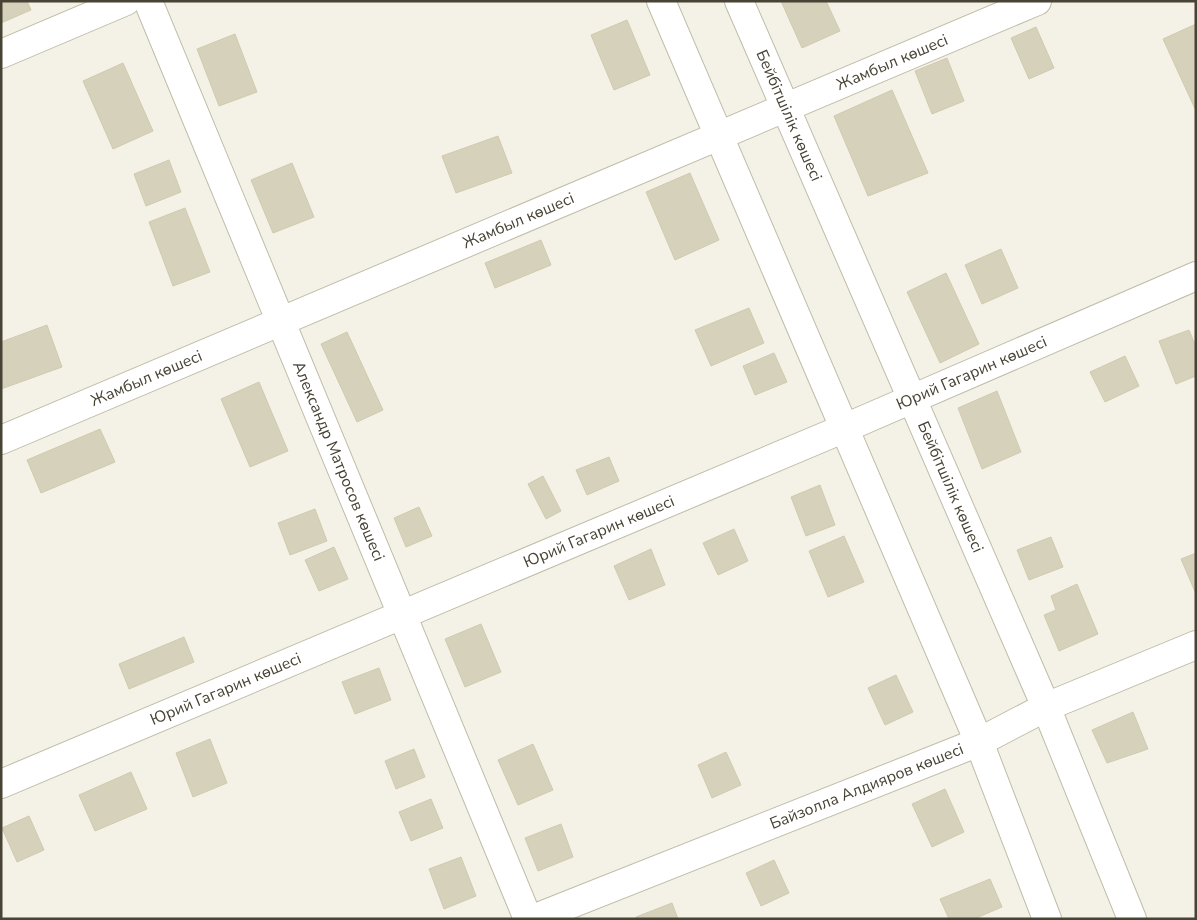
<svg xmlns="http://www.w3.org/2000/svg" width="1197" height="920" font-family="'Nunito Sans',sans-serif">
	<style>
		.building { fill: #d6d1ba; stroke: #d1caad }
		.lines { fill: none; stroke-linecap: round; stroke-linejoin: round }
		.street-casing { stroke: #c0bca8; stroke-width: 30 }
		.street { stroke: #fff; stroke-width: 28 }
		.labels { text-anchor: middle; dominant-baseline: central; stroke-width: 4; stroke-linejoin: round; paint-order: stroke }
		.street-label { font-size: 16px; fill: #474335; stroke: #fff }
	</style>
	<rect width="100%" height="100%" fill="#f4f2e6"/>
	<g class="building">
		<polygon points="1,1 27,1 31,10 1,23"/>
		<polygon points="781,1 826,1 840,31 802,48"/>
		<polygon points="627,20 650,75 614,90 591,35"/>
		<polygon points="1196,24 1196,111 1163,39"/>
		<polygon points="1036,27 1054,68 1029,79 1011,38"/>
		<polygon points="235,34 257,92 219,106 197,49"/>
		<polygon points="947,58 964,101 932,114 915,71"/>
		<polygon points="123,63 153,131 113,149 83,81"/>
		<polygon points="892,90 928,173 868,196 834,116"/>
		<polygon points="498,136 512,173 456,193 442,156"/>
		<polygon points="169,160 181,192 146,206 134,174"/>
		<polygon points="292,163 314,217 273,233 251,180"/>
		<polygon points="690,173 719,240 675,260 646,192"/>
		<polygon points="185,208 210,272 173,286 149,222"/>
		<polygon points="541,240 551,265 495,288 485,263"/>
		<polygon points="1001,249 1018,288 982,304 965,265"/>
		<polygon points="946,273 979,344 940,363 907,292"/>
		<polygon points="749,308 764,343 711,366 695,330"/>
		<polygon points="47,325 62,367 1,389 1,342"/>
		<polygon points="1189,330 1196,347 1196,376 1176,384 1159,341"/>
		<polygon points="347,332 383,410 357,422 321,344"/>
		<polygon points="774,353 787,382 755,395 743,366"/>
		<polygon points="1125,356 1139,386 1105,402 1090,372"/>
		<polygon points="259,382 288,451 250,467 221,399"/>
		<polygon points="997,391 1021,452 982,469 958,408"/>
		<polygon points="100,429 115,462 41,493 27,460"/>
		<polygon points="609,457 619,481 587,495 576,470"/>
		<polygon points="543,476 561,511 546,519 528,484"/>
		<polygon points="820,485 835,525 806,536 791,497"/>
		<polygon points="419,507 432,536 406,547 394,518"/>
		<polygon points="315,509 327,541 290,555 278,523"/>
		<polygon points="734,529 748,561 718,575 703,543"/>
		<polygon points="844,536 864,582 828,597 809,551"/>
		<polygon points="1051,537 1063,567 1029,580 1017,550"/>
		<polygon points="334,547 348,579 319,591 305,560"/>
		<polygon points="651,549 665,585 629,600 614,566"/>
		<polygon points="1196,553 1196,594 1181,559"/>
		<polygon points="1077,584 1098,634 1059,651 1044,615 1056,610 1051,596"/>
		<polygon points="481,624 501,672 465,687 445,639"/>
		<polygon points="184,637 194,662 129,689 119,664"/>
		<polygon points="379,668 391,700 355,714 342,682"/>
		<polygon points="896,675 913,712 885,725 868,688"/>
		<polygon points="1133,712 1148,749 1107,763 1092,730"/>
		<polygon points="210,739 227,783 193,797 176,753"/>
		<polygon points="533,744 553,790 518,805 498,760"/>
		<polygon points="414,749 425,777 396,789 385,761"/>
		<polygon points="726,752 741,785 712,798 698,765"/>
		<polygon points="131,772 147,809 95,831 79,795"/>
		<polygon points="945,789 964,832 932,847 912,804"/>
		<polygon points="431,799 443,828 411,841 399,812"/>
		<polygon points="29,816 44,850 17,862 2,828"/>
		<polygon points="561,824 573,857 538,871 525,838"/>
		<polygon points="461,857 476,896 444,909 429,869"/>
		<polygon points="774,860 789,893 761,906 746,873"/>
		<polygon points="990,879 1002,907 974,919 949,919 940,899"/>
		<polygon points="672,903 678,919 636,919 636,917"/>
	</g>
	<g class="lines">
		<g class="street-casing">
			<g id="street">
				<path id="s1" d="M148,1l380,918"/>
				<polyline points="661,1 979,742 1047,919"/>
				<path id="s2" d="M739,1l307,706 86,212"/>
				<polyline points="1,54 126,1"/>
				<path id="s3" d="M1,440l1036,-439"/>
				<path id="s4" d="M1,784l844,-356 351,-152"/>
				<path id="s5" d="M533,919l446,-177 67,-35 150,-62"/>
			</g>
		</g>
		<use href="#street" class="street"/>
	</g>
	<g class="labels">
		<g class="street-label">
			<text stroke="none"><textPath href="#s3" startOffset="968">Жамбыл көшесі</textPath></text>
			<text stroke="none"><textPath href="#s2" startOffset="125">Бейбітшілік көшесі</textPath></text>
			<text stroke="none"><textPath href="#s3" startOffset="562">Жамбыл көшесі</textPath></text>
			<text stroke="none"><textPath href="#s4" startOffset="1054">Юрий Гагарин көшесі</textPath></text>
			<text stroke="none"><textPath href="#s3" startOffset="158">Жамбыл көшесі</textPath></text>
			<text stroke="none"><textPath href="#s1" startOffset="498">Александр Матросов көшесі</textPath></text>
			<text stroke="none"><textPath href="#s2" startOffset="530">Бейбітшілік көшесі</textPath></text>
			<text stroke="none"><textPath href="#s4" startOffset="649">Юрий Гагарин көшесі</textPath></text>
			<text stroke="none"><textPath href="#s4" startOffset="244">Юрий Гагарин көшесі</textPath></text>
			<text stroke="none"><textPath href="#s5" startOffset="359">Байзолла Алдияров көшесі</textPath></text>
		</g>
	</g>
	<rect width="1197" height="920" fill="none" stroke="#474335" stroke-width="5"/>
</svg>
